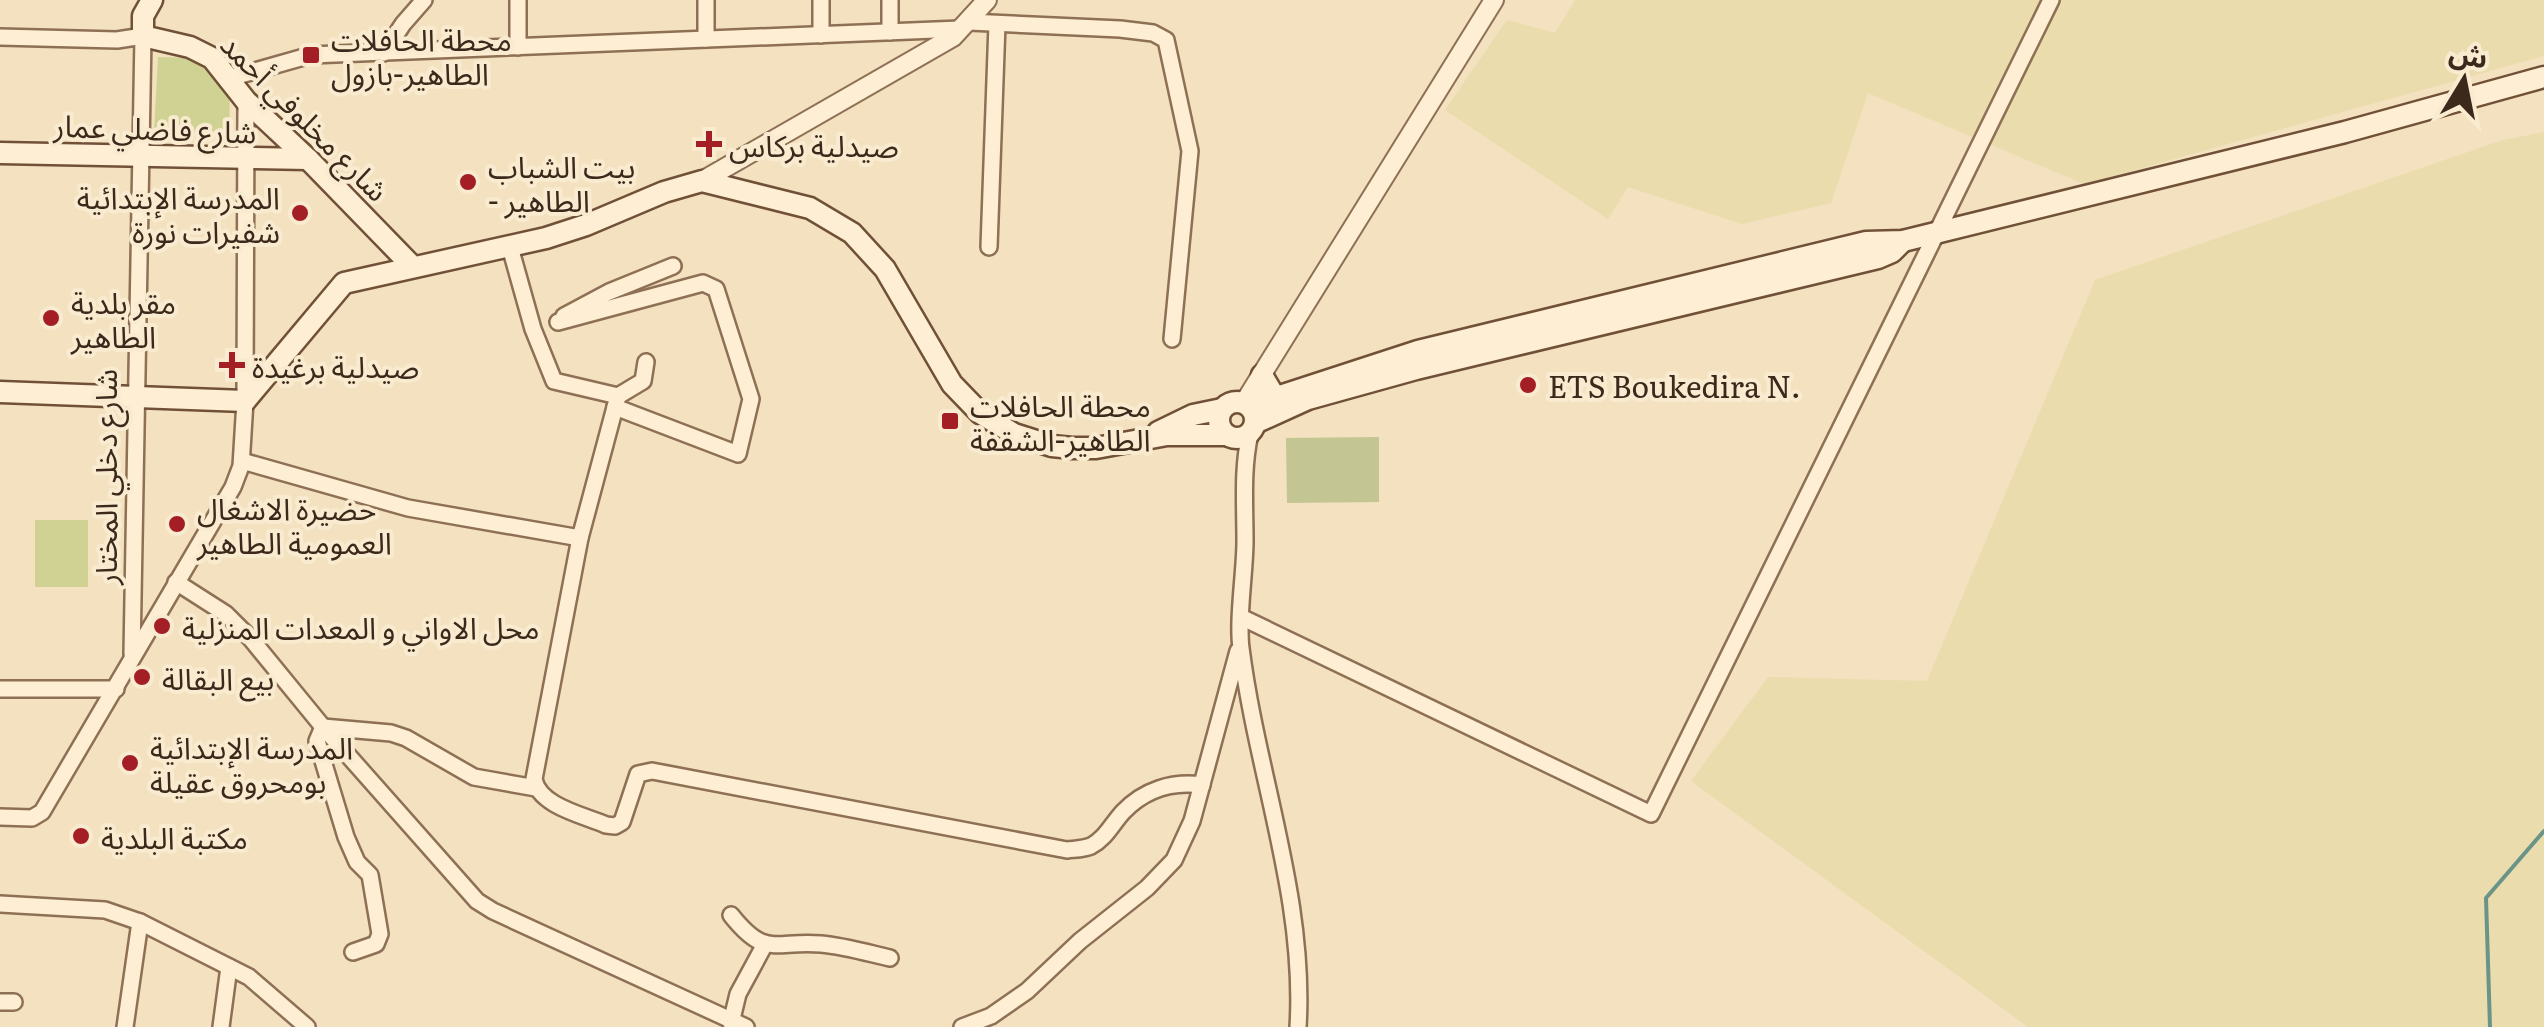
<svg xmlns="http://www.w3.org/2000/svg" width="2544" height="1027" font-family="Literata,'Noto Sans Arabic',serif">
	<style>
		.farmland { fill: #eadcac }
		.green { fill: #cfd292 }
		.cemetery { fill: #c3c692 }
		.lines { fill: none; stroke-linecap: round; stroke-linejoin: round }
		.stream { stroke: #699487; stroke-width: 4 }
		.minor-casing { stroke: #8e7055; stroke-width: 20 }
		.tertiary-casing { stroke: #8e7055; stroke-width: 22 }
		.secondary-casing { stroke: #705138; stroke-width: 25 }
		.minor { stroke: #fdeed4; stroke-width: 15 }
		.tertiary { stroke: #fdeed4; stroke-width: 18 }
		.secondary { stroke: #fdeed4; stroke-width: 20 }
		.poi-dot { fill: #a41e26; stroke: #f9ebd0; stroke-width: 4 }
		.labels { text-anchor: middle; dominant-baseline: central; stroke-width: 8; stroke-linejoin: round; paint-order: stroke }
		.poi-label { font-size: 30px; fill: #3c291b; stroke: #f9ebd0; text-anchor: start }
		.street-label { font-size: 30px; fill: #3c291b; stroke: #f9ebd0 }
	</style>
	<rect width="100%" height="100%" fill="#f3e1bf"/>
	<g class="farmland">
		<polygon points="1575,0 2544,0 2544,56 2084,184 1868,93 1831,203 1742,224 1628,187 1608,219 1445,110 1507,20 1555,33"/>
		<polygon points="2544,132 2544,1027 2028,1027 1691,781 1768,677 1927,681 2095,280 2503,140"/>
	</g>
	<g class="green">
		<polygon points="158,57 194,58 230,94 229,135 154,132"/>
		<rect x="35" y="520" width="53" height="67"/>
	</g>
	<polygon class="cemetery" points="1379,437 1379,502 1287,503 1286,438"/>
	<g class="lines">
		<polyline class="stream" points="2490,1027 2486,898 2544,831"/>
		<g class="minor-casing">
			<g id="minor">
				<polyline points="706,0 706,39"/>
				<polyline points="821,0 821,35"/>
				<polyline points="890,0 890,32"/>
				<polyline points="969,22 1120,29 1153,33 1166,40 1190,151 1172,339"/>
				<polyline points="0,37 117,40 143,36 132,654"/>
				<polyline points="518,47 518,0"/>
				<polyline points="384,53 403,24 424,0"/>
				<polyline points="230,78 311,55 960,29"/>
				<polyline points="989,247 997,24"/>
				<polyline points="564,316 609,292 673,266"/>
				<polyline points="558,322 703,283 716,289 751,399 738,454 615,407"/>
				<polyline points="618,396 643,381 646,362"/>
				<path d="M1250,434c-8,34 -5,71 -5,107 0,31 -8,78 -4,107 16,127 65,250 57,379"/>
				<polyline points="242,461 408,508 580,538 618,396 554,381 533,329 510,247"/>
				<path d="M580,538l-46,241c5,27 49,36 72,46l9,1 7,-4 16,-48 14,-3 415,79c8,-1 17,-1 24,-4 15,-8 21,-22 32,-34 21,-22 49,-31 79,-27"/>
				<polyline points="176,582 226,614 251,639 323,727 477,901 493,911 746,1027"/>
				<polyline points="1243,618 1651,814 2051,0"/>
				<polyline points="0,689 116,689"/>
				<polyline points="0,817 32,818 42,812 233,487 241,466 245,401 246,101"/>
				<polyline points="0,904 105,910 140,922 249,977 307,1027"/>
				<path d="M731,915c35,44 43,25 90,29 23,2 47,9 69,14"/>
				<polyline points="353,952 376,944 380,934 370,875 357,862 346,837 317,741 323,727 391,733 406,738 474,777 536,788"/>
				<polyline points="0,1002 14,1002"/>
				<polyline points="731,1023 738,994 765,944"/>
				<polyline points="125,1027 140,922"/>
				<polyline points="221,1027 229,967"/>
				<polyline points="962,1027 991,1016 1027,991 1080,941 1147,888 1174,860 1192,821 1238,651"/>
			</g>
		</g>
		<g class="tertiary-casing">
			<g id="tertiary">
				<polyline points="702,181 953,37 987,0"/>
				<polyline points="1244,403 1494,0"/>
			</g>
		</g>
		<g class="secondary-casing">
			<g id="secondary">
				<polyline points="152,0 143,16 143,36 190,47 212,58 246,101 308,159 412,266"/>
				<polyline points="0,153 308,159"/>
				<polyline points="1262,375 1275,397"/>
				<polyline points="0,392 245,401 344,283 546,238 586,225 664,192 702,181 810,208 852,233 885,269 952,384 980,413 1014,434 1052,446 1072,448 1096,448 1167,435 1227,435"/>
				<circle cx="1237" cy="420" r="18"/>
				<polyline points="1249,406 1418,351 1866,242 1903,241 2345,132 2544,77"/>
				<polyline points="1255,423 1308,399 1416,369 1878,258 1892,252 1903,241"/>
				<polyline points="1158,432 1193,415 1222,409"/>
			</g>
		</g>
		<use href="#minor" class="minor"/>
		<use href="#tertiary" class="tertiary"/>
		<use href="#secondary" class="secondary"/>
	</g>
	<g class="poi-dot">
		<rect x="301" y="45" width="20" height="20" rx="5"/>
		<path d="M704 129h10v10h10v10h-10v10h-10v-10h-10v-10h10z"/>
		<circle cx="468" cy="182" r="10"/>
		<circle cx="300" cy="213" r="10"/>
		<circle cx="51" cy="318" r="10"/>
		<path d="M227 350h10v10h10v10h-10v10h-10v-10h-10v-10h10z"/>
		<circle cx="1528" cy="385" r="10"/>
		<rect x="940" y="411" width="20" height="20" rx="5"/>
		<circle cx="177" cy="524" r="10"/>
		<circle cx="162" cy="626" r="10"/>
		<circle cx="142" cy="677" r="10"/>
		<circle cx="130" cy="763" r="10"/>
		<circle cx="81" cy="836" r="10"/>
	</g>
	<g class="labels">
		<g class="poi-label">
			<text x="331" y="38">محطة الحافلات<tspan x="331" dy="34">الطاهير-بازول</tspan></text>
			<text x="729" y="144">صيدلية بركاس</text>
			<text x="488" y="165">بيت الشباب<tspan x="488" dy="34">- الطاهير</tspan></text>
			<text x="280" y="196" text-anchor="end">المدرسة الإبتدائية<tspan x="280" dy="34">شفيرات نورة</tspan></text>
			<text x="71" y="301">مقر بلدية<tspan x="71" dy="34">الطاهير</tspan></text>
			<text x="252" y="365">صيدلية برغيدة</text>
			<text x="1548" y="385">ETS Boukedira N.</text>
			<text x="970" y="404">محطة الحافلات<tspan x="970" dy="34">الطاهير-الشقفة</tspan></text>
			<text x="197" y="507">حضيرة الاشغال<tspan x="197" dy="34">العمومية الطاهير</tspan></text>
			<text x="182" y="626">محل الاواني و المعدات المنزلية</text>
			<text x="162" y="677">بيع البقالة</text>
			<text x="150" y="746">المدرسة الإبتدائية<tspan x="150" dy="34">بومحروق عقيلة</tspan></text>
			<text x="101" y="836">مكتبة البلدية</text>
		</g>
		<g class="street-label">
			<text transform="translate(306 116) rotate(45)">شارع مخلوفي أحمد</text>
			<text transform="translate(155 127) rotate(2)">شارع فاضلي عمار</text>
			<text transform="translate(104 477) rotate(-90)">شارع دخلي المختار</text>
		</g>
	</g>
	<g transform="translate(2464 80) rotate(10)" stroke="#f9ebd0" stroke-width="8" paint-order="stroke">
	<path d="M0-8L18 38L0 25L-18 38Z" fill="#3c291b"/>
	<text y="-15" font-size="28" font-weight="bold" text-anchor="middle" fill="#3c291b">ش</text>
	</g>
</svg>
